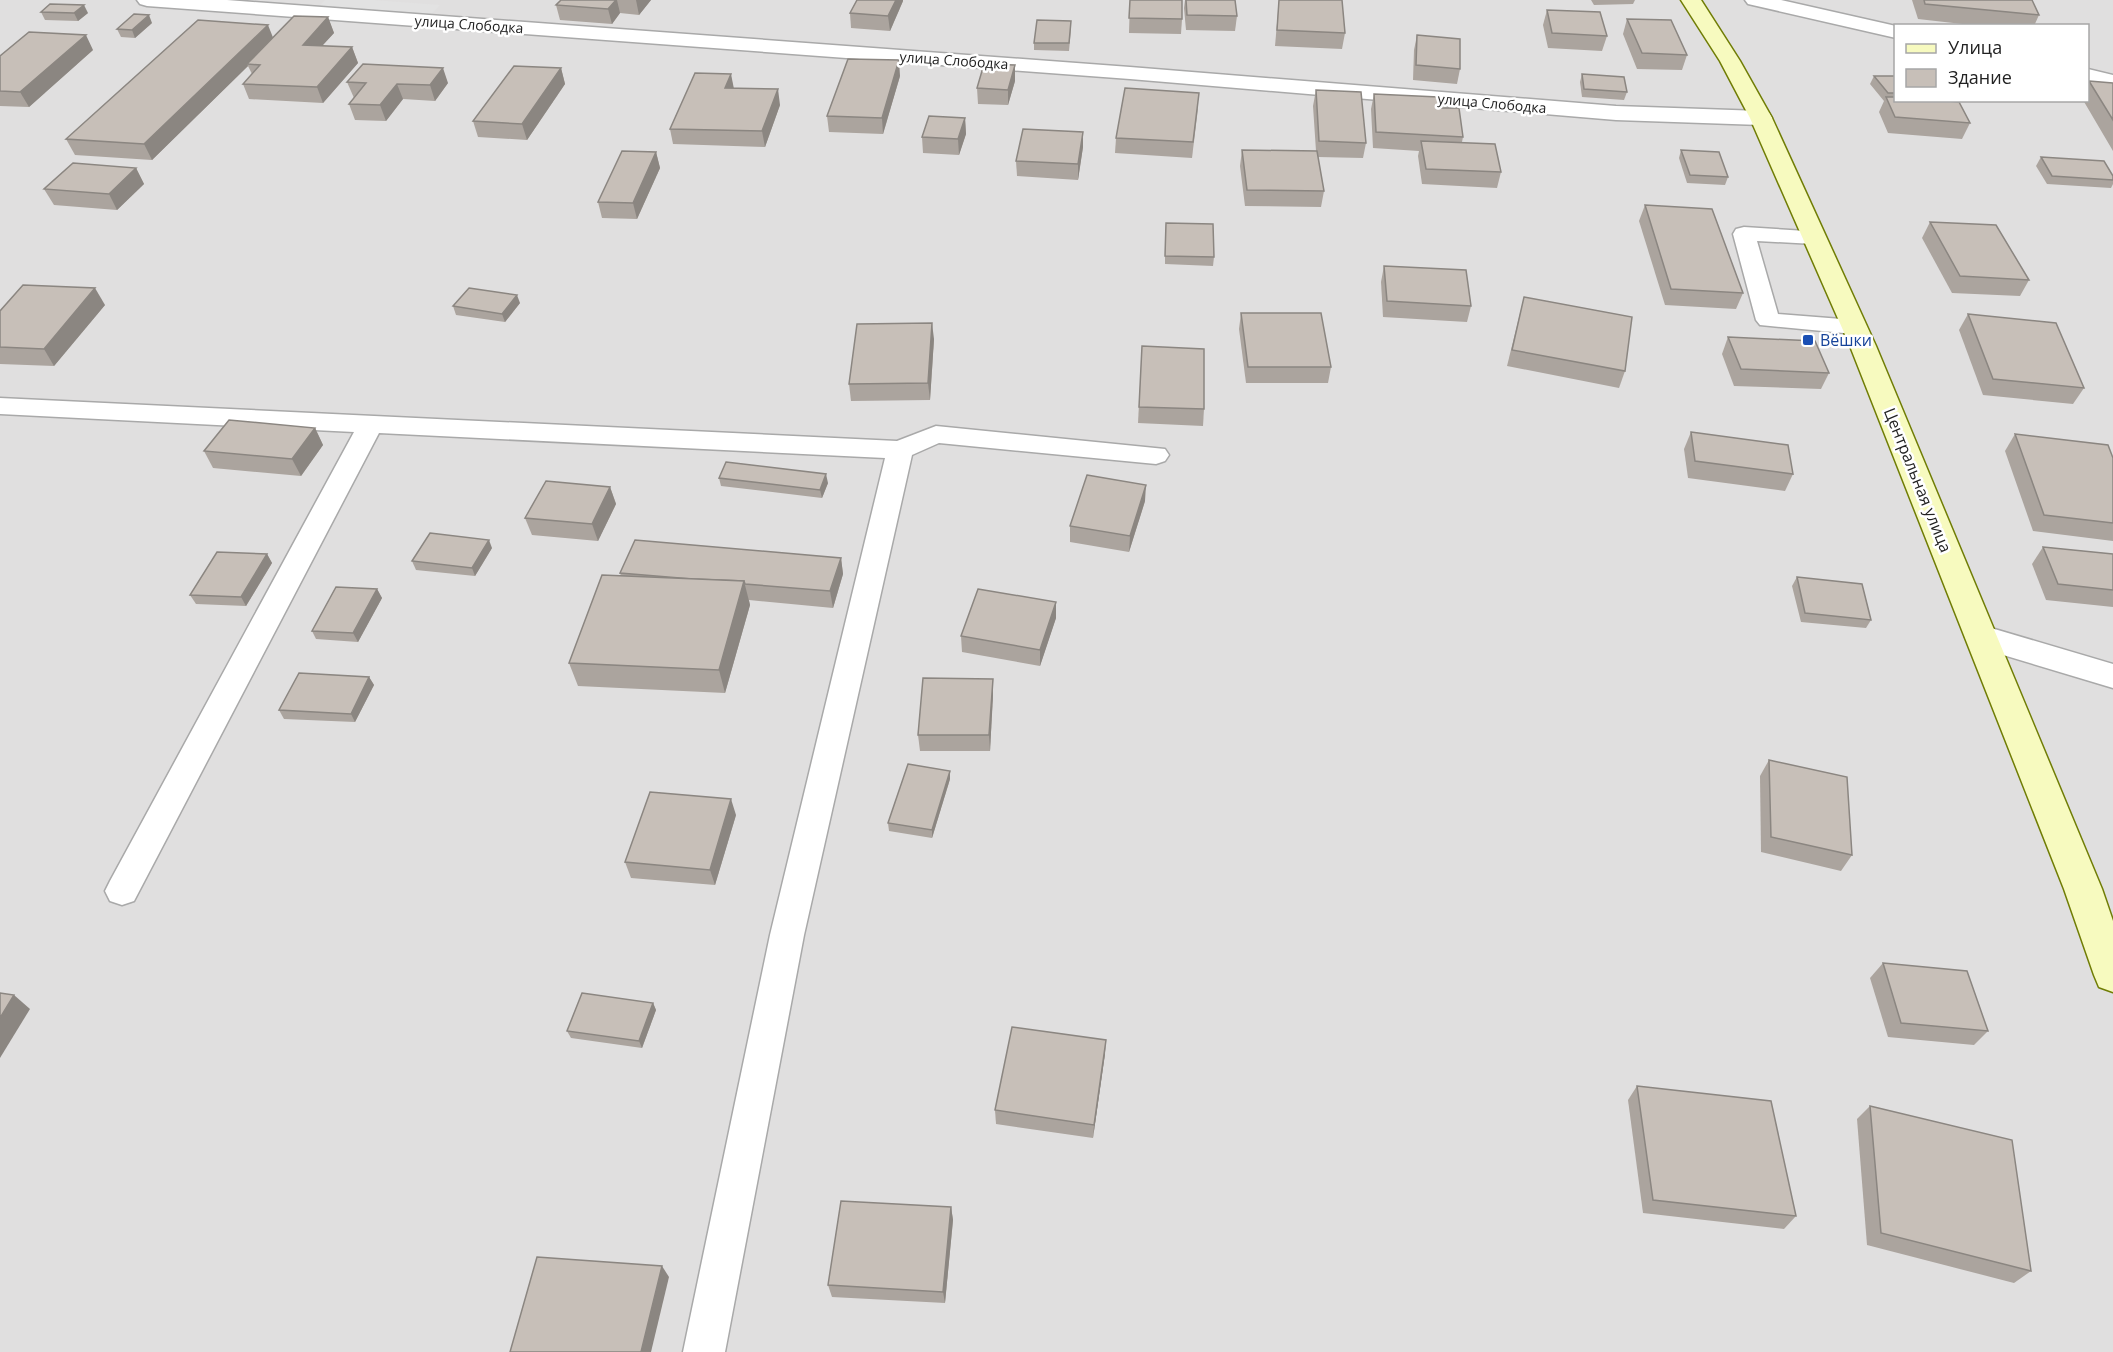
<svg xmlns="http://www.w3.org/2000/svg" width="2113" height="1352" font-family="'Open Sans',sans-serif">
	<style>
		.residential { fill: #e0dfdf; fill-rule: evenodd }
		.parking { fill: #e2e2e2 }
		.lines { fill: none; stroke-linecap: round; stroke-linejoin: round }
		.lane-casing { stroke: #a9a9a9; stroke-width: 3 }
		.street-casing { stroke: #a9a9a9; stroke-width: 3 }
		.secondary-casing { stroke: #707d05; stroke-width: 3 }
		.lane { fill: #fff; fill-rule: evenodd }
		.street { fill: #fff; fill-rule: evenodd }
		.secondary { fill: #f7fabf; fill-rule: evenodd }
		.wall { fill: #aba49e }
		.shaded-wall { fill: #8b8681 }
		.building { fill: #c7bfb8; stroke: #8b8681; stroke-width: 1.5 }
		.transit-dot { fill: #1a4fb4; stroke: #fff; stroke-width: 2 }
		.labels { text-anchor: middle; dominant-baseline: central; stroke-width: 5; stroke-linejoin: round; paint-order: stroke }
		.far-street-label { font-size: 14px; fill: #222; stroke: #fff }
		.transit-label { font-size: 16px; fill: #164399; stroke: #fff; text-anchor: start }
		.street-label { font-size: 16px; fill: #222; stroke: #fff }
	</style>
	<rect width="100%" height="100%" fill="#f2efe9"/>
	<path class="residential" d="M0,0h2113v1352h-2113zM1896,26h192v74h-192z"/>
	<polygon class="parking" points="325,0 373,0 440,5 428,18 315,10"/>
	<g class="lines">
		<g class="lane-casing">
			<g id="lane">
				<polygon points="1744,227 1822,232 1825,237 1822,242 1814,244 1757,241 1778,314 1854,320 1862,322 1866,327 1862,332 1854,334 1760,325 1756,320 1733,234 1736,229"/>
				<polygon points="0,398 897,441 936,426 1165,449 1169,455 1165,461 1156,464 939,443 912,455 804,935 725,1352 683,1352 770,935 885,458 379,433 134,901 122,905 110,901 105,891 110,881 354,432 0,414"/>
			</g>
		</g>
		<g class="street-casing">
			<g id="street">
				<polygon points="137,0 227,0 1130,67 1616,106 1761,111 1769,113 1772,118 1769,123 1761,125 1616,120 1130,79 147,6 140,4"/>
				<polygon points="1745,0 1781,0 1896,26 1896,38 1748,4"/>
				<polygon points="2088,69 2113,75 2113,87 2088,81"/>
				<polygon points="1981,625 2113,664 2113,688 1970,645 1965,637 1970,629"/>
			</g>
		</g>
		<g class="secondary-casing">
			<polygon id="secondary" points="1681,0 1701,0 1740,61 1772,118 1876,346 2102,889 2113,921 2113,992 2099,987 2094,975 2064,889 1850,346 1750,118 1720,61"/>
		</g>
		<use href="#lane" class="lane"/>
		<use href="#street" class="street"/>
		<use href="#secondary" class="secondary"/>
	</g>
	<g class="wall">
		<polygon points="561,0 651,0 639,15 620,13 612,24 560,20 556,5"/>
		<polygon points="1130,0 1182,19 1181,34 1129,33"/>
		<polygon points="1185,0 1235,0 1237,16 1235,31 1186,30 1184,8"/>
		<polygon points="1279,0 1345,33 1342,49 1275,46"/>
		<polygon points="1591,0 1635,0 1633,4 1594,5"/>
		<polygon points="1912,0 2032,0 2039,15 2034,26 1980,26 1918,19"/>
		<polygon points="903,1 890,31 851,28 850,13"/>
		<polygon points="1547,10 1607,36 1602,51 1548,48 1543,25"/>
		<polygon points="41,12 88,13 78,21 45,20"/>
		<polygon points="328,17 334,33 322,46 352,47 358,63 323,103 249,99 243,84 252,74 248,66 152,160 75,155 66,139 273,38"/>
		<polygon points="1627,19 1687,55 1682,70 1637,69 1623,34"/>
		<polygon points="152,23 135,38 121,37 117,29"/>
		<polygon points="1071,29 1069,51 1034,50 1034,43"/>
		<polygon points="1417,35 1460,69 1457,84 1413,80 1414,50"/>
		<polygon points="93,50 29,107 0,106 0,56"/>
		<polygon points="561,68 565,84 527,140 478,137 473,121"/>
		<polygon points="1582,74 1627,92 1624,100 1582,97 1580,82"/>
		<polygon points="900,76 883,134 829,132 827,116"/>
		<polygon points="1874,76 1896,76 1896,100 1970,123 1962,139 1888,133 1879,112 1884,101 1870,84"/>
		<polygon points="1015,81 1008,105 978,104 977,88"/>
		<polygon points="2089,81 2113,83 2113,151 2083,100 2088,100 2088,83"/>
		<polygon points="347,82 448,83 435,101 403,99 386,121 355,120 349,104 354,98"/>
		<polygon points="733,88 780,105 765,147 673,144 670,129"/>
		<polygon points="1316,90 1366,143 1363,158 1318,157 1324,191 1321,207 1245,206 1240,166 1242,150 1316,151 1313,106"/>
		<polygon points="1374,94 1440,108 1463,137 1462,142 1501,172 1497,188 1422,184 1418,156 1419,151 1373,148 1371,109"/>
		<polygon points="1198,108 1192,158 1115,153 1116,138"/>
		<polygon points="965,118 966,134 959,155 923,153 922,137"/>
		<polygon points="1083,147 1078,180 1017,176 1016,161"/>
		<polygon points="1681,150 1728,177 1725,185 1687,183 1679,158"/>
		<polygon points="656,152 660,168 637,219 602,218 598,202"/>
		<polygon points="2041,157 2113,176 2113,184 2111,188 2047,184 2036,166"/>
		<polygon points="136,168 144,184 117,210 54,205 44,189"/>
		<polygon points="1645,205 1743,293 1736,309 1665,305 1639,221"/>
		<polygon points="1930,222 2029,280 2020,296 1952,293 1922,238"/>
		<polygon points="1165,231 1214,257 1213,266 1165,264"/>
		<polygon points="1384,266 1471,306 1467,322 1383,317 1381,282"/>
		<polygon points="1524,297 1625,371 1619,388 1507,366"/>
		<polygon points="520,303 505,322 456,315 453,306"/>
		<polygon points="105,305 54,366 0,364 0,311"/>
		<polygon points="1241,313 1331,367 1328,383 1246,383 1239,329"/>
		<polygon points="1968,314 2084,388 2073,404 1983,395 1959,330"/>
		<polygon points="1728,337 1829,373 1821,389 1734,386 1722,354"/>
		<polygon points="934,339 930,400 851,401 849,384"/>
		<polygon points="1142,346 1204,409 1203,426 1138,423"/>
		<polygon points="315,428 323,445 301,476 213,468 204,451"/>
		<polygon points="1691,432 1793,474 1785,491 1688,478 1684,449"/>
		<polygon points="2015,434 2113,458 2113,541 2033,531 2005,451"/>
		<polygon points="719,478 828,483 822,498 721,486"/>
		<polygon points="610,487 616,504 598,541 532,535 525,518"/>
		<polygon points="1145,501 1129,552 1070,542 1070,526"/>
		<polygon points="2043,547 2113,554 2113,607 2046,600 2032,564"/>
		<polygon points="492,548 475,576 416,570 412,561"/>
		<polygon points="267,554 272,563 246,606 196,604 190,595"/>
		<polygon points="841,558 843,574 833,608 749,600 750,605 725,693 578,686 569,663 621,576 620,573"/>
		<polygon points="1797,577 1871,620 1866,628 1801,622 1792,586"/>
		<polygon points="377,589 382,598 358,642 316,639 312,631"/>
		<polygon points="1056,618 1040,666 962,652 961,636"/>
		<polygon points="369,677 374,685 355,722 284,719 279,710"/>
		<polygon points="993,679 993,695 990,751 920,751 918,735"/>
		<polygon points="1769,760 1852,855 1841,871 1761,852 1760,776"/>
		<polygon points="950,779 932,838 889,831 888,823"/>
		<polygon points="736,815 715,885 631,878 625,862"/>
		<polygon points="1883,963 1988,1031 1974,1045 1888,1037 1870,978"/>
		<polygon points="653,1003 656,1010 642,1048 571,1038 567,1031"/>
		<polygon points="1105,1054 1093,1138 996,1124 995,1110"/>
		<polygon points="1637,1086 1796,1216 1784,1229 1643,1213 1628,1100"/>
		<polygon points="1870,1106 2031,1271 2014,1283 1867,1245 1857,1119"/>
		<polygon points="951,1207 953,1220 945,1303 832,1297 828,1285"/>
	</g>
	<g class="shaded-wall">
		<polygon points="616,0 617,0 620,13 612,24 608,9"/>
		<polygon points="636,0 651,0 639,15"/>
		<polygon points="896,0 903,0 903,1 890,31 888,16"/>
		<polygon points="84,5 88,13 78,21 74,13"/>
		<polygon points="149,15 152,23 135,38 132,30"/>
		<polygon points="328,17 334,33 309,60 303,45"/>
		<polygon points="268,25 274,40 247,64 248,66 152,160 144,144"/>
		<polygon points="86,35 93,50 29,107 20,92"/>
		<polygon points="352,47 358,63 323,103 317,87"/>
		<polygon points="899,60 900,76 883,134 882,118"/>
		<polygon points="1015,65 1015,81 1008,105 1008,90"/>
		<polygon points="443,68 448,83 435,101 430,85"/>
		<polygon points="561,68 565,84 527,140 522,124"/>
		<polygon points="731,74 734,89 725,88"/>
		<polygon points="397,84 403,99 386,121 380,105"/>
		<polygon points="778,89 780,105 765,147 762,131"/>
		<polygon points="965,118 966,134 959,155 958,139"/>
		<polygon points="1083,132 1083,147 1078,180 1078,164"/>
		<polygon points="656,152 660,168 637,219 633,203"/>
		<polygon points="136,168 144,184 117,210 109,194"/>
		<polygon points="95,288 105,305 54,366 44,349"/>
		<polygon points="517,295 520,303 505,322 502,314"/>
		<polygon points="932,323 934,339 930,400 928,383"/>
		<polygon points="315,428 323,445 301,476 292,459"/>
		<polygon points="826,474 828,483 822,498 820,490"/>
		<polygon points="1146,485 1145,501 1129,552 1130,536"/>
		<polygon points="610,487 616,504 598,541 592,524"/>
		<polygon points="489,540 492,548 475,576 472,568"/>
		<polygon points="267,554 272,563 246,606 241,597"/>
		<polygon points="841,558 843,574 833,608 830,591"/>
		<polygon points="744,581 750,605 725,693 719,670"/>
		<polygon points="377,589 382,598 358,642 353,633"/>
		<polygon points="1056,602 1056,618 1040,666 1040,650"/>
		<polygon points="369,677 374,685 355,722 351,714"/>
		<polygon points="993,679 993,695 990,751 989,735"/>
		<polygon points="950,771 950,779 932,838 932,830"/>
		<polygon points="731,799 736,815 715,885 710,870"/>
		<polygon points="14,995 30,1009 0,1058 0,1018"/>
		<polygon points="653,1003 656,1010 642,1048 639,1041"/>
		<polygon points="1106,1040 1105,1054 1093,1138 1094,1125"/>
		<polygon points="951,1207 953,1220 945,1303 943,1292"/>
		<polygon points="662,1266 669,1277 651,1352 641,1352"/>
	</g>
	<g class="building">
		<polygon points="561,0 616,0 608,9 556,5"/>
		<polygon points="857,0 896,0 888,16 850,13"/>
		<polygon points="1130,0 1182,0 1182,19 1129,18"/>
		<polygon points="1186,0 1235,0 1237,16 1187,15"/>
		<polygon points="1279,0 1342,0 1345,33 1277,30"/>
		<polygon points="1924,0 2032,0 2039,15 1925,4"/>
		<polygon points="50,4 84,5 74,13 41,12"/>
		<polygon points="1547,10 1600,12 1607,36 1552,33"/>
		<polygon points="134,14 149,15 132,30 117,29"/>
		<polygon points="294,16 328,17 303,45 352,47 317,87 243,84 260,65 247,64"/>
		<polygon points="1627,19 1671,20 1687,55 1642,53"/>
		<polygon points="198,20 268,25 144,144 66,139"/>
		<polygon points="1037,20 1071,21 1069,43 1034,43"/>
		<polygon points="29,32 86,35 20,92 0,91 0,56"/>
		<polygon points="1417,35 1460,39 1460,69 1416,65"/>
		<polygon points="848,59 899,60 882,118 827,116"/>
		<polygon points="363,64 443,68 430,85 397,84 380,105 349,104 366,83 347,82"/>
		<polygon points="984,64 1015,65 1008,90 977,88"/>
		<polygon points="514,66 561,68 522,124 473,121"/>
		<polygon points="695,73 731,74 725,88 778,89 762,131 670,129"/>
		<polygon points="1582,74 1624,77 1627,92 1584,89"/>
		<polygon points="1874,76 1896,76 1896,93 1888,93"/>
		<polygon points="2089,81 2113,83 2113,120"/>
		<polygon points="1125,88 1199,93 1193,142 1116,138"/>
		<polygon points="1316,90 1361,92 1366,143 1319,141"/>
		<polygon points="1374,94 1438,97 1440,108 1459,108 1463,137 1376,132"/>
		<polygon points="1886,97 1896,97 1896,100 1937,100 1959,102 1970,123 1895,117"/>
		<polygon points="929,116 965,118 958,139 922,137"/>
		<polygon points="1023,129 1083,132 1078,164 1016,161"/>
		<polygon points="1421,141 1495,144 1501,172 1426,169"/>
		<polygon points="1242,150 1317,151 1324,191 1247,190"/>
		<polygon points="1681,150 1719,152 1728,177 1690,175"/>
		<polygon points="622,151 656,152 633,203 598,202"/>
		<polygon points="2041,157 2104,161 2113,176 2113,180 2052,176"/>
		<polygon points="73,163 136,168 109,194 44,189"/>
		<polygon points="1645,205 1712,209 1743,293 1671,289"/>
		<polygon points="1930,222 1996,225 2029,280 1960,276"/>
		<polygon points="1166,223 1213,224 1214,257 1165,256"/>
		<polygon points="1384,266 1466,270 1471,306 1387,301"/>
		<polygon points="23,285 95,288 44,349 0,347 0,311"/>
		<polygon points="469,288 517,295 502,314 453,306"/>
		<polygon points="1524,297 1632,317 1625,371 1512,350"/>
		<polygon points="1241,313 1321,313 1331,367 1248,367"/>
		<polygon points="1968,314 2056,323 2084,388 1993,379"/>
		<polygon points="932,323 928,383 849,384 857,324"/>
		<polygon points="1728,337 1815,341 1829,373 1741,369"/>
		<polygon points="1142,346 1204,349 1204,409 1139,407"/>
		<polygon points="229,420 315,428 292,459 204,451"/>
		<polygon points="1691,432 1788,445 1793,474 1695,461"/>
		<polygon points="2015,434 2108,445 2113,458 2113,523 2044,515"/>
		<polygon points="726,462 826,474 820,490 719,478"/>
		<polygon points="1087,475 1146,485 1130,536 1070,526"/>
		<polygon points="546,481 610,487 592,524 525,518"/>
		<polygon points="430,533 489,540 472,568 412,561"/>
		<polygon points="635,540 841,558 830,591 745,584 744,581 692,579 620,573"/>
		<polygon points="2043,547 2113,554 2113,590 2058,584"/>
		<polygon points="217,552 267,554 241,597 190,595"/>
		<polygon points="602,575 744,581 719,670 569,663"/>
		<polygon points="1797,577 1862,584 1871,620 1805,613"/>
		<polygon points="336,587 377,589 353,633 312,631"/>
		<polygon points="978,589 1056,602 1040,650 961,636"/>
		<polygon points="299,673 369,677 351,714 279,710"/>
		<polygon points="923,678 993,679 989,735 918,735"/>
		<polygon points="1769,760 1847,777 1852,855 1771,837"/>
		<polygon points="908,764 950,771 932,830 888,823"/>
		<polygon points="650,792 731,799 710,870 625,862"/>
		<polygon points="1883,963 1967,971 1988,1031 1901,1023"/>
		<polygon points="0,993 14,995 0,1018"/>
		<polygon points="582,993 653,1003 639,1041 567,1031"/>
		<polygon points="1012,1027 1106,1040 1094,1125 995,1110"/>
		<polygon points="1637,1086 1771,1101 1796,1216 1653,1200"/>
		<polygon points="1870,1106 2012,1140 2031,1271 1881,1233"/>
		<polygon points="841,1201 951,1207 943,1292 828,1285"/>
		<polygon points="537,1257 662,1266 641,1352 510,1352"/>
	</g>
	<rect class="transit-dot" x="1802" y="334" width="12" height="12" rx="3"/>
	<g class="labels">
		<g class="far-street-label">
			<text transform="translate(469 24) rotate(4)">улица Слободка</text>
			<text transform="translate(954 60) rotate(4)">улица Слободка</text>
			<text transform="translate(1492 103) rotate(5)">улица Слободка</text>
		</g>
		<g class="transit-label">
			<text x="1820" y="340">Вёшки</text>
		</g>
		<g class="street-label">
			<text transform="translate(1918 480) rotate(68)">Центральная улица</text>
		</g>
	</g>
	<rect x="1894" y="24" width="195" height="78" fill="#ffffff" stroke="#a7a7a7" stroke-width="1.5"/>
	<rect x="1906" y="44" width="30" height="9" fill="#f7fabf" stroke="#a7a7a7" stroke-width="1.5"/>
	<text x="1948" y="54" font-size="18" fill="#222222">Улица</text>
	<rect x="1906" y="69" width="30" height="18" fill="#c7bfb8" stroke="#a7a7a7" stroke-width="1.5"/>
	<text x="1948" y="84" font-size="18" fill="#222222">Здание</text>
</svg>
